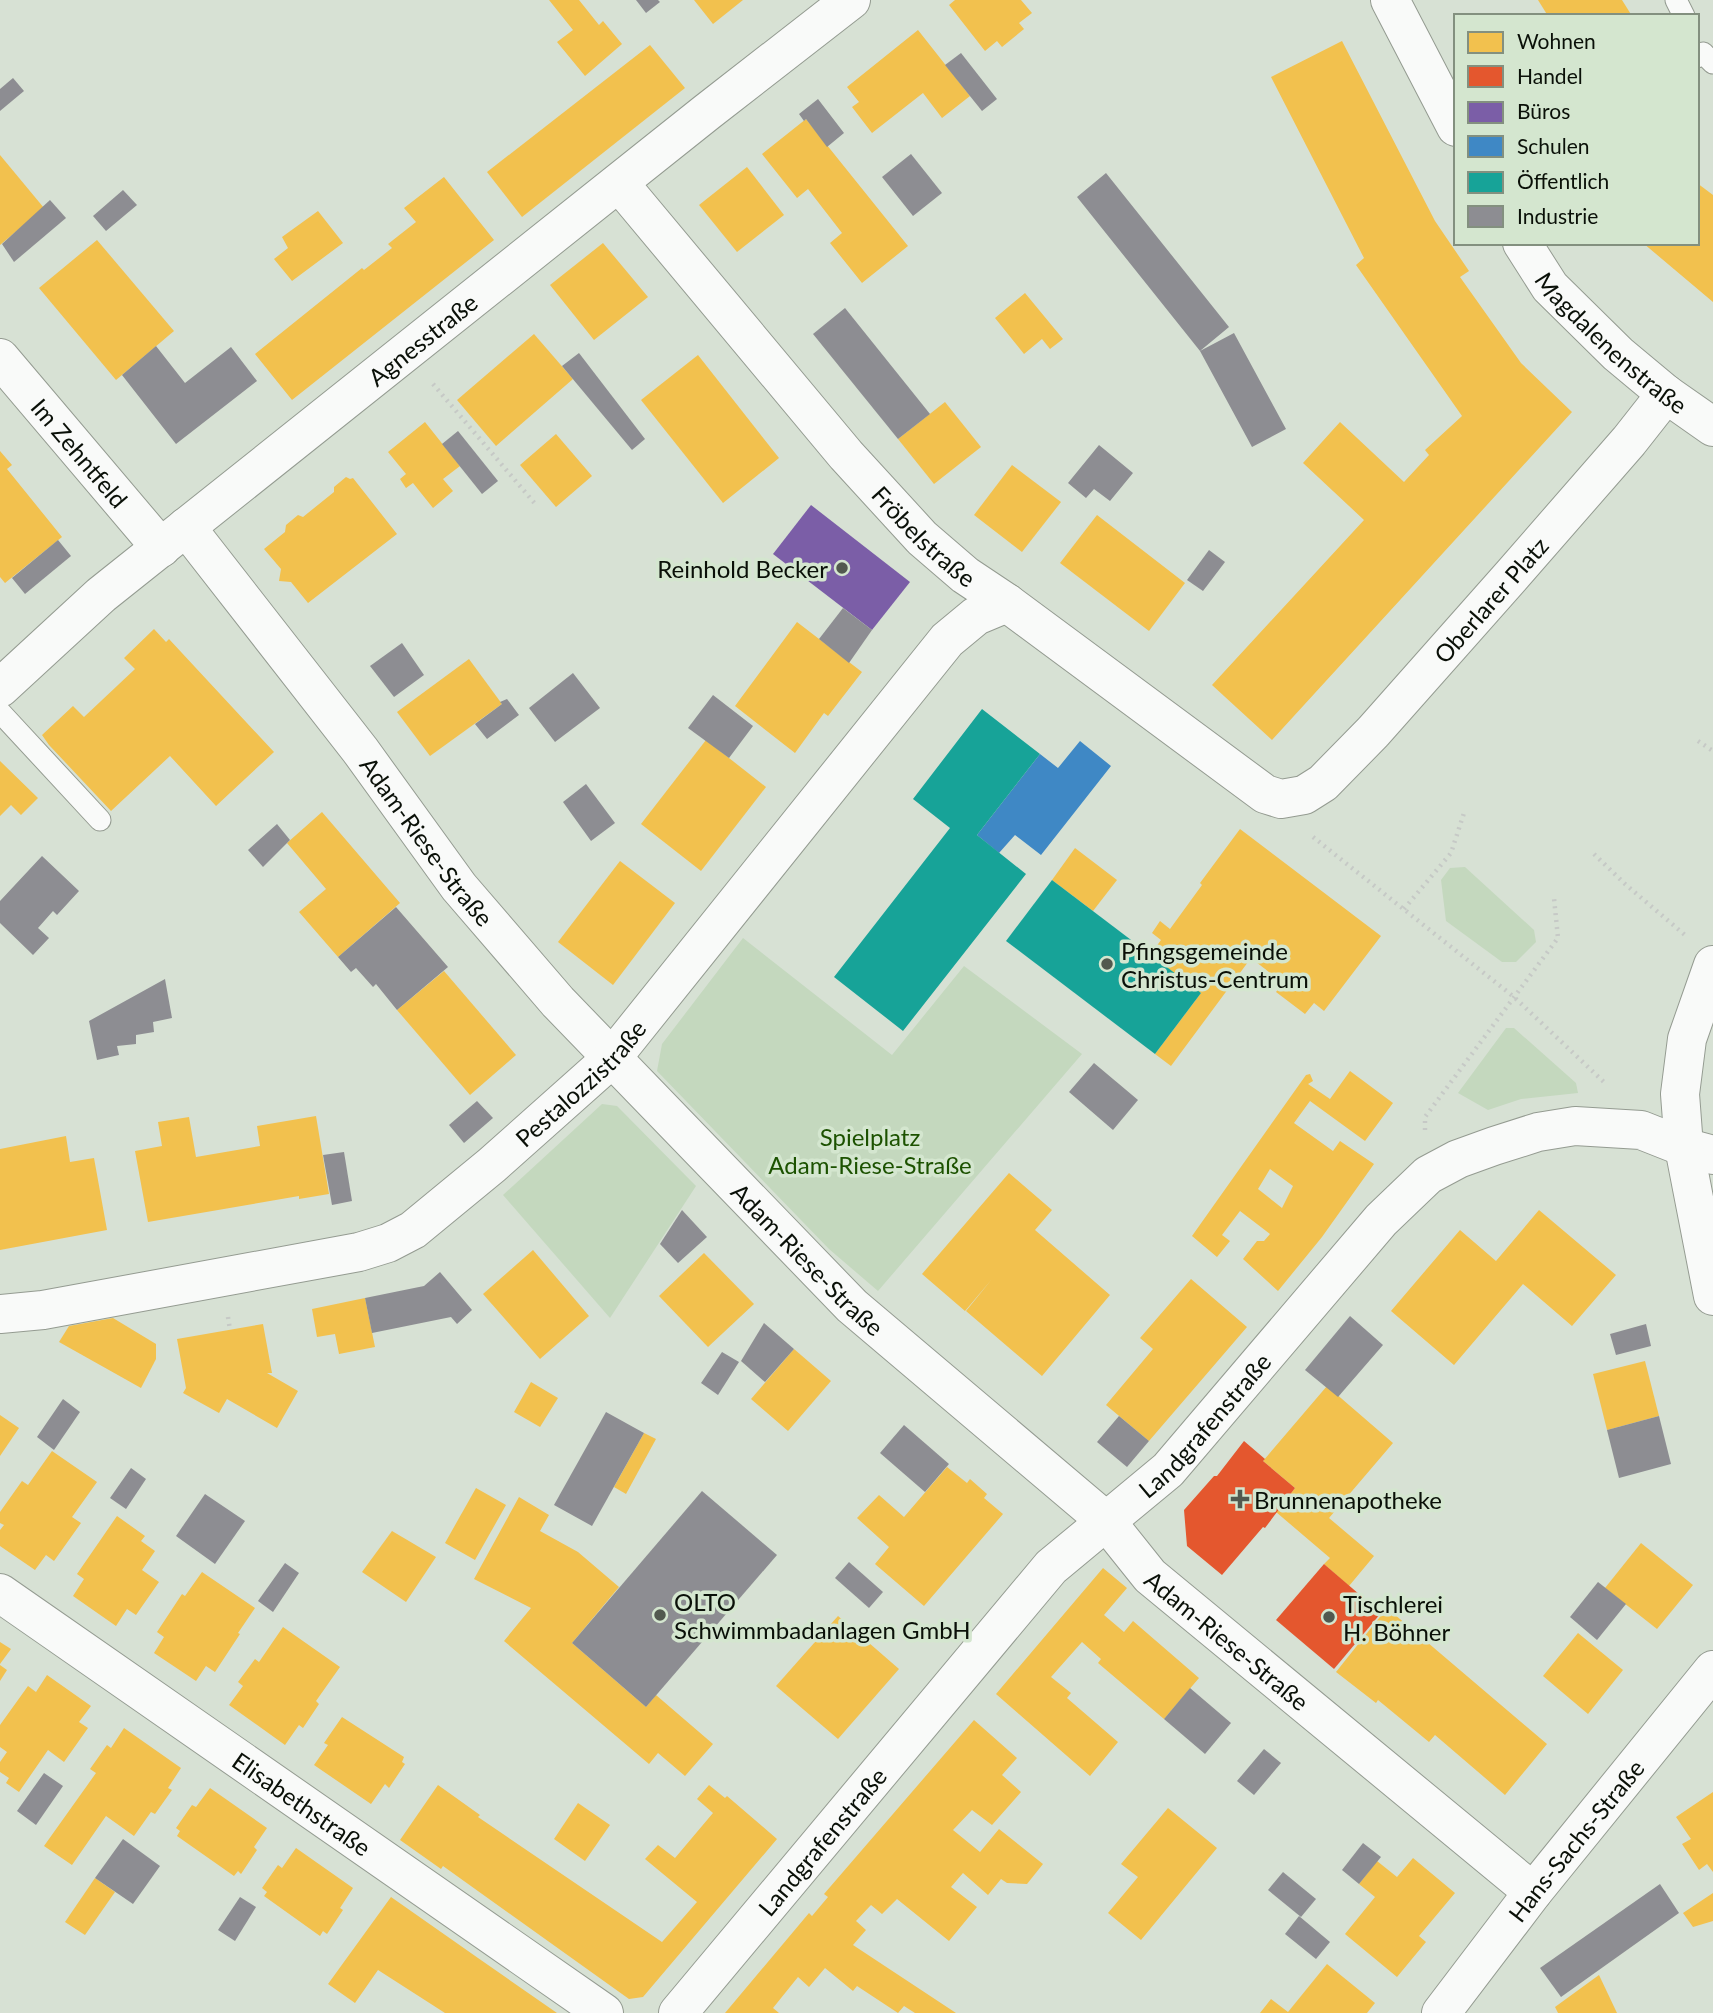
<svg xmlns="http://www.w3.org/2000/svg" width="1713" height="2013" font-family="Lato,sans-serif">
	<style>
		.green { fill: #c4d8be }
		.homes { fill: #f2c14e; fill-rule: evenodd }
		.shops { fill: #e4572e }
		.offices { fill: #7b5ea7 }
		.schools { fill: #3f88c5 }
		.public { fill: #17a398 }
		.industry { fill: #8d8d92 }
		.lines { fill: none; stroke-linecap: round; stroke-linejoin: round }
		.service-casing { stroke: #949b91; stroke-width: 23 }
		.minor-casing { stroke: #949b91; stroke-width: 40 }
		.tertiary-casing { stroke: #949b91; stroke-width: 40 }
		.path { stroke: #c6c9c6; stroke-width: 4.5; stroke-dasharray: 2 5; stroke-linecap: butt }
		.service { stroke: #f9faf9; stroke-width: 21 }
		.minor { stroke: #f9faf9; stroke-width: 38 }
		.tertiary { stroke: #f9faf9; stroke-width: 38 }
		.poi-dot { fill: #52594f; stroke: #d4e6cf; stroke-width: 2.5 }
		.labels { text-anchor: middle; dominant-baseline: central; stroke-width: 7; stroke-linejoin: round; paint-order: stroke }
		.street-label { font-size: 24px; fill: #0a1008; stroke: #d4e6cf }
		.poi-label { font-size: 24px; fill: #0a1008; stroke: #d4e6cf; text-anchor: start }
		.park-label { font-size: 24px; fill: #1c5200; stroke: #d4e6cf }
	</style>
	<rect width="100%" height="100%" fill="#d7e1d4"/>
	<g class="green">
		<polygon points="1465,867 1534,930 1536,942 1516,962 1502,962 1446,921 1441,880 1450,868"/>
		<polygon points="743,938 892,1055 964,966 1082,1054 878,1291 829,1249 657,1071 662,1044"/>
		<polygon points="1506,1028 1514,1028 1576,1083 1578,1093 1521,1099 1488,1110 1458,1093"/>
		<polygon points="602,1104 617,1106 696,1186 610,1318 503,1195"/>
	</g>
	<g class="homes">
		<polygon points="549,0 579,0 599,25 603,21 622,44 585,76 557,42 573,30"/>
		<polygon points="694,0 743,0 713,24"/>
		<polygon points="955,0 1021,0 1032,13 1019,23 1024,29 1002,47 997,41 985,51 949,5"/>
		<polygon points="1538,0 1622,0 1632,16 1548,16"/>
		<polygon points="918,30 970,96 942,118 923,93 872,133 852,107 859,102 847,87"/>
		<polygon points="1342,41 1435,221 1469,271 1460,277 1521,363 1572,412 1272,740 1212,685 1364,520 1303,463 1340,422 1404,482 1429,455 1425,450 1462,416 1356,265 1364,258 1271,77"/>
		<polygon points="650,45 685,88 522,217 487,172"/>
		<polygon points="806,119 908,246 862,283 830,243 842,233 808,189 797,198 762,154"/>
		<polygon points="0,155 44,208 0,245"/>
		<polygon points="747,167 784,215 737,252 699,205"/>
		<polygon points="444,177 494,240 292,400 255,354 362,268 364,270 392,248 388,244 416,222 404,208"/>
		<polygon points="1697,183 1713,195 1713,302 1643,243 1697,243"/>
		<polygon points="318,211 343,243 292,281 274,259 288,248 282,237"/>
		<polygon points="97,240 174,331 116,380 39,288"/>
		<polygon points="603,243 648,297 594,340 550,285"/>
		<polygon points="1025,293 1063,339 1050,349 1042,339 1024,354 995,318"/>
		<polygon points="534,334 573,379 496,446 457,400"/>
		<polygon points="698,355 779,458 723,503 641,400"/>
		<polygon points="945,402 981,447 934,484 898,439"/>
		<polygon points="425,422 460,466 443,479 453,491 433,508 413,483 406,488 400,479 406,474 388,452"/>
		<polygon points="556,434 592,476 556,507 520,465"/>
		<polygon points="0,451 12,465 7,469 62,537 5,583 0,577"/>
		<polygon points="1012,465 1061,502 1022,552 974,515"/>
		<polygon points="346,477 350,479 353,478 397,534 308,603 291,582 279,581 281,569 264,549 285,532 286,525 298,515 303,517 334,492 334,487"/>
		<polygon points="1097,515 1185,583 1149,631 1060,563"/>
		<polygon points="797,622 862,672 828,716 824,713 795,753 735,706"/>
		<polygon points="154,629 166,642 169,639 274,752 216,806 170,756 111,811 49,745 42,735 73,706 84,717 135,669 124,658"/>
		<polygon points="469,659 502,704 430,756 397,712"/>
		<polygon points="706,740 766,787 701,871 641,824"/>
		<polygon points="0,761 38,798 21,815 11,805 0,816"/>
		<polygon points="322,812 400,903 338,957 299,912 326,889 287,843"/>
		<polygon points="1240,829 1381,936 1324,1011 1314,1003 1305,1014 1276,992 1283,983 1251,958 1171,1066 1155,1054 1201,993 1150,955 1161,940 1152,933 1160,921 1170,929 1202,885 1200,883"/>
		<polygon points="1075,848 1117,880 1093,911 1052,880"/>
		<polygon points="620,861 675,903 613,985 558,942"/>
		<polygon points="444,971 516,1055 470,1095 397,1010"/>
		<path d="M1350,1071l43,32 -28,38 -55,-40 -16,22 39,28 7,-10 34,23 -52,73 -44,54 -35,-32 14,-18h7l6,-7 -30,-23 -18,24 8,6 -13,16 -25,-21 114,-161 4,-1 3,7 -5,3 22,15zM1270,1169l23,17 -11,22 -24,-19z"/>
		<polygon points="316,1116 329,1194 299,1199 299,1196 148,1222 135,1151 162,1146 158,1122 189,1117 196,1157 260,1146 257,1126"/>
		<polygon points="66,1136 70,1162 94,1158 107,1230 0,1250 0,1149"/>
		<polygon points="1009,1173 1052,1210 1035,1230 1110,1295 1042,1376 966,1311 992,1279 965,1311 922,1274"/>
		<polygon points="1539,1210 1616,1275 1572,1326 1523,1284 1454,1365 1391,1311 1460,1230 1496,1261"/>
		<polygon points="533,1250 589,1316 540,1359 483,1294"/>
		<polygon points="704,1253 754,1304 708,1347 659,1296"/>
		<polygon points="1191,1279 1247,1327 1149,1441 1106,1405 1153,1349 1140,1338"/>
		<polygon points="365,1298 375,1347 339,1354 335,1334 317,1337 312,1309"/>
		<polygon points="113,1318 156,1344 156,1359 141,1388 59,1342 69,1326"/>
		<polygon points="263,1324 272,1373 267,1373 298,1391 277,1428 227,1399 219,1413 183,1393 186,1388 177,1339"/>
		<polygon points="794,1349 831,1381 788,1431 751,1399"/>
		<polygon points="1645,1361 1659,1416 1607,1430 1593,1374"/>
		<polygon points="531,1382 558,1398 540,1427 514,1412"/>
		<polygon points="1327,1386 1393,1443 1329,1518 1374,1556 1349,1586 1324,1564 1330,1558 1276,1512 1295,1488 1263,1461"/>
		<polygon points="0,1415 19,1428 0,1456"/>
		<polygon points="644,1433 656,1439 626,1494 614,1487"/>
		<polygon points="52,1451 97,1482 72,1517 81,1523 54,1561 46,1555 35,1570 0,1546 0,1530 4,1525 0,1523 0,1512 22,1481 28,1485"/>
		<polygon points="947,1467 967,1483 970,1479 987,1494 984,1498 1003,1514 924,1606 875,1564 889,1547 857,1518 879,1495 904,1517"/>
		<polygon points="476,1488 506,1505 475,1560 445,1543"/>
		<polygon points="519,1497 549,1515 540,1531 578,1552 619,1587 572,1643 646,1707 656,1695 713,1744 685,1776 658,1753 649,1764 504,1641 531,1608 474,1579"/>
		<polygon points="117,1516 145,1536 141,1541 155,1551 142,1570 159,1582 136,1615 127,1609 116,1626 73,1596 84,1579 77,1574"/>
		<polygon points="392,1531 436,1557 406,1602 362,1572"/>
		<polygon points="1641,1543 1693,1585 1657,1629 1605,1588"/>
		<polygon points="1103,1568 1127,1588 1104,1615 1124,1632 1133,1621 1199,1678 1164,1719 1098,1663 1101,1659 1082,1642 1051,1677 1071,1693 1067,1698 1118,1742 1090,1776 996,1694"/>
		<polygon points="202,1572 255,1608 238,1633 240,1634 215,1672 206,1666 196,1681 154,1653 164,1637 157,1632 182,1594 185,1596"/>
		<polygon points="1387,1608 1547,1744 1505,1795 1435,1735 1429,1742 1378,1700 1376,1703 1336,1672"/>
		<polygon points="838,1616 899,1669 838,1739 776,1686"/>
		<polygon points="283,1627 340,1667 316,1701 319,1704 303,1728 299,1725 285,1745 229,1705 243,1686 238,1682 255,1659 259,1662"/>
		<polygon points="1578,1633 1623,1670 1588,1714 1543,1676"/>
		<polygon points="0,1642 11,1649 0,1664"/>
		<polygon points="0,1665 7,1670 0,1681"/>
		<polygon points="47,1675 91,1706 79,1722 88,1728 64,1762 48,1750 19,1792 6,1783 9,1778 0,1772 0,1762 7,1752 0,1747 0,1725 28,1686 36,1692"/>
		<polygon points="342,1717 404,1757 402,1762 405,1764 389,1788 385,1784 371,1804 314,1765 328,1745 324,1743"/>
		<polygon points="974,1720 1017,1758 1002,1775 1021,1792 992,1825 972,1810 953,1830 980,1852 999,1829 1043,1864 1027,1884 1007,1883 1001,1879 988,1895 963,1873 951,1887 977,1907 949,1941 897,1899 882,1914 871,1905 856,1921 866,1930 853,1945 956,2013 915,2013 904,2006 898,2013 857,1986 853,1991 825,1968 809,1987 798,1977 773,2008 779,2013 725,2013 809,1913 812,1916 828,1897 824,1894"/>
		<polygon points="124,1728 181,1768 168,1788 172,1790 155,1814 151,1812 134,1836 106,1816 72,1865 44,1846 96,1773 90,1769 107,1745 111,1748"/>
		<polygon points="438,1785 480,1815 478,1817 662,1942 697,1902 645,1859 658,1845 675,1858 713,1813 697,1799 709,1785 725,1798 727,1796 777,1839 643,1997 629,1999 443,1866 441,1869 400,1840"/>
		<polygon points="210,1788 267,1828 254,1847 257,1850 241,1874 238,1871 234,1876 177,1836 180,1831 176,1828 192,1805 196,1807"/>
		<polygon points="1713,1792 1713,1872 1707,1864 1699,1870 1682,1844 1691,1839 1676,1817"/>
		<polygon points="578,1803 610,1825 585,1861 554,1839"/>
		<polygon points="1168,1808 1217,1848 1141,1940 1108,1913 1138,1877 1121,1864"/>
		<polygon points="296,1848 353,1888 340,1908 343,1910 327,1934 323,1931 320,1936 264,1896 267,1892 262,1888 278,1865 282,1868"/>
		<polygon points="1413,1858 1455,1893 1419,1936 1426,1942 1397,1977 1345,1934 1375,1897 1359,1884 1377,1861 1397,1877"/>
		<polygon points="95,1878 115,1892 85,1935 65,1922"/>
		<polygon points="1713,1893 1713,1921 1693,1927 1683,1913"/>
		<polygon points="391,1897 478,1958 557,2013 445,2013 378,1970 355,2003 328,1984"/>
		<polygon points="1327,1964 1375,2003 1367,2013 1260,2013 1271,1999 1288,2012"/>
		<polygon points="1599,1975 1617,2013 1558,2013 1555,2007"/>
	</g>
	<g class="shops">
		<polygon points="1244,1441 1265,1459 1263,1461 1295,1488 1265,1528 1263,1527 1222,1575 1187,1546 1184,1510 1214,1476 1217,1476"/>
		<polygon points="1324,1564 1381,1613 1334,1669 1276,1620"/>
	</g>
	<polygon class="offices" points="811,505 910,582 872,630 773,554"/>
	<polygon class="schools" points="1080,741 1111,766 1041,855 1015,835 999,853 977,835 1040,754 1058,768"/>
	<g class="public">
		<polygon points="982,709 1040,754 977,835 1026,874 903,1031 834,977 950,828 913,799"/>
		<polygon points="1052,880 1201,993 1155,1054 1006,941"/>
	</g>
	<g class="industry">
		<polygon points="636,0 658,0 660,2 646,13"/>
		<polygon points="961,53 997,99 982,111 945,65"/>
		<polygon points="13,78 24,91 0,111 0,89"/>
		<polygon points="818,99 844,133 827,147 806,119 804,121 799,114"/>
		<polygon points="911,154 942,193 913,216 882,177"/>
		<polygon points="1106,173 1229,327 1200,351 1234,333 1286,429 1252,447 1200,351 1077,197"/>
		<polygon points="123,190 137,205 106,231 93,216"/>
		<polygon points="50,200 66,218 14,262 2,244"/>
		<polygon points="845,308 930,414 898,439 813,334"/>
		<polygon points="156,346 185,383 231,347 257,381 176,444 122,375"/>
		<polygon points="579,353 645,439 632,450 562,366"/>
		<polygon points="458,431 498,481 482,494 442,444"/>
		<polygon points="1099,445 1133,473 1110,501 1094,489 1086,498 1068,483"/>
		<polygon points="58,540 71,556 25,594 12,578"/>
		<polygon points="1209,550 1225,562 1203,591 1187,580"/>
		<polygon points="843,608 872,630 849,663 819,639"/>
		<polygon points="402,643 424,675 394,697 370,666"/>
		<polygon points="573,673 600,708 555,742 529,708"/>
		<polygon points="713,695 753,726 729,758 688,728"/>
		<polygon points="507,699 519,715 487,739 475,724 502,704 500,702"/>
		<polygon points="586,784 615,823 591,841 563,802"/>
		<polygon points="277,824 290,840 263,867 248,850"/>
		<polygon points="42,856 79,891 57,915 53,911 38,928 49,938 33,955 0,923 0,901"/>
		<polygon points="396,907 448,967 397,1010 376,984 373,987 356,968 351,972 338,957"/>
		<polygon points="165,979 172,1018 153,1022 154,1032 136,1035 136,1044 117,1046 119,1055 97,1060 89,1021"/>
		<polygon points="1094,1063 1138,1100 1113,1130 1069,1092"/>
		<polygon points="477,1101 493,1118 464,1143 449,1125"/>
		<polygon points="344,1152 352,1201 332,1205 323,1155"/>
		<polygon points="682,1210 707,1237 678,1263 660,1244"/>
		<polygon points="440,1272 472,1310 457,1324 451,1317 372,1333 365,1298 424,1286"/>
		<polygon points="1350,1316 1383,1345 1338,1397 1305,1370"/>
		<polygon points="764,1323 794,1349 765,1382 741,1361"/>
		<polygon points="1646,1324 1651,1346 1616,1355 1610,1334"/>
		<polygon points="722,1352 739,1362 718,1395 701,1383"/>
		<polygon points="63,1399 80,1412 54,1450 37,1437"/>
		<polygon points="606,1412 644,1433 592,1526 554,1505"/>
		<polygon points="1119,1416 1149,1441 1127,1467 1097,1442"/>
		<polygon points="1659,1416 1671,1464 1619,1478 1607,1430"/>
		<polygon points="904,1425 949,1464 925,1492 880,1453"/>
		<polygon points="131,1468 146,1479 126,1509 110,1498"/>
		<polygon points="702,1491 777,1555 646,1707 572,1643"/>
		<polygon points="205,1494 245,1521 215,1564 176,1536"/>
		<polygon points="849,1562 883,1592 869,1608 835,1578"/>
		<polygon points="285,1563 299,1573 273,1612 258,1601"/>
		<polygon points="1598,1582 1626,1604 1597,1640 1570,1617"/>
		<polygon points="1190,1688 1231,1723 1205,1754 1164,1719"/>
		<polygon points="1264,1749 1281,1763 1254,1795 1237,1781"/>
		<polygon points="44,1773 63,1786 36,1825 17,1811"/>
		<polygon points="123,1839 160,1866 133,1904 95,1878"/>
		<polygon points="1363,1843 1381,1857 1359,1884 1342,1870"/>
		<polygon points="1283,1872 1316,1899 1301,1917 1268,1890"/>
		<polygon points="1660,1884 1679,1913 1561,1997 1540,1968"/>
		<polygon points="240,1897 256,1907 235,1941 218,1930"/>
		<polygon points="1299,1916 1330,1942 1316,1959 1285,1934"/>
	</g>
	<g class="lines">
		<g class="service-casing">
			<g id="service">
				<polyline points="1676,0 1684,16"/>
				<polyline points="1697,57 1703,53 1713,63"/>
				<polyline points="0,712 100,820"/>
			</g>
		</g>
		<g class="minor-casing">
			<g id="minor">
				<polyline points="1390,0 1456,127"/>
				<path id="s1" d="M619,183l227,272 76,83 43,37 42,28 258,191 16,5 23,-4 19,-12 50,-51 140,-158 116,-133 37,-47"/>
				<path id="s2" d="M1522,243l28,44 68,67 48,40 47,33"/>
				<path id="s3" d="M0,358l161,190"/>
				<path id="s4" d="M186,527l174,223 99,137 99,115 294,304 254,215 44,55 383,316"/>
				<path id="s5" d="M0,688l101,-93 606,-483 144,-112"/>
				<path id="s6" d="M0,1314l43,-4 316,-58 29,-9 25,-13 79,-65 119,-106 336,-419 29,-24 31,-13"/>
				<path id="s7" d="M0,1593l604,420"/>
				<path id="s8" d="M678,2013l373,-446 117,-97 213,-250 47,-45 30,-16 36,-13 44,-14 37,-6 66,4 43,17 29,8"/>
				<path id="s9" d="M1441,2013l92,-121 180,-222"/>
			</g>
		</g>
		<g class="tertiary-casing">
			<polyline id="tertiary" points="1713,965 1687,1039 1680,1094 1684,1147 1713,1296"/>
		</g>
		<g class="path">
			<polyline points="433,384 537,506"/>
			<polyline points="1698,741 1713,751"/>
			<polyline points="1313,837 1514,997 1606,1084"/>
			<polyline points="1594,854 1625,884 1685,935"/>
			<polyline points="1404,909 1451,853 1464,813"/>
			<polyline points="1425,1130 1425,1117 1558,938 1554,898"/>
			<polyline points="228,1317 230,1330"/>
		</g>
		<use href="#service" class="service"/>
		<use href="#minor" class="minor"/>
		<use href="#tertiary" class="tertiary"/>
	</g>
	<g class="poi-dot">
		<circle cx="842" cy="568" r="7"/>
		<circle cx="1107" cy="964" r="7"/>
		<path d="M1236.5 1488.5h7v7h7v7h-7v7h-7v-7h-7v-7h7z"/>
		<circle cx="660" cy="1615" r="7"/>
		<circle cx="1329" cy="1617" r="7"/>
	</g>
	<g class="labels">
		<g class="street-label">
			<text stroke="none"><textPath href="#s5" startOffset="548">Agnesstraße</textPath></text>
			<text stroke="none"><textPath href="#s2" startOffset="135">Magdalenenstraße</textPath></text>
			<text stroke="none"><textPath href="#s3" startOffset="124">Im Zehntfeld</textPath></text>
			<text stroke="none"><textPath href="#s1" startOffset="467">Fröbelstraße</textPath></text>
			<text stroke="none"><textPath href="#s1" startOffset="1206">Oberlarer Platz</textPath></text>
			<text stroke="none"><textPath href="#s4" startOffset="396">Adam-Riese-Straße</textPath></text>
			<text stroke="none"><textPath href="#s6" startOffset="646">Pestalozzistraße</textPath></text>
			<text stroke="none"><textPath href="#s4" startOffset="962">Adam-Riese-Straße</textPath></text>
			<text stroke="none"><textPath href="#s8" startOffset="791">Landgrafenstraße</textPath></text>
			<text stroke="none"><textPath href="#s4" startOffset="1530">Adam-Riese-Straße</textPath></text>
			<text stroke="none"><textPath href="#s7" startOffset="368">Elisabethstraße</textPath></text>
			<text stroke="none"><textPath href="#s9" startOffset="219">Hans-Sachs-Straße</textPath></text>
			<text stroke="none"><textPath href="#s8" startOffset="224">Landgrafenstraße</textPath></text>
		</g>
		<g class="poi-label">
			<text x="828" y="568" text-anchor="end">Reinhold Becker</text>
			<text x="1121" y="950">Pfingsgemeinde<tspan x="1121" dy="28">Christus-Centrum</tspan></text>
			<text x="1254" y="1499">Brunnenapotheke</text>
			<text x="674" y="1601">OLTO<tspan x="674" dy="28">Schwimmbadanlagen GmbH</tspan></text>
			<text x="1343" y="1603">Tischlerei<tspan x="1343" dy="28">H. Böhner</tspan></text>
		</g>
		<g class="park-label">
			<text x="870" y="1136">Spielplatz<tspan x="870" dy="28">Adam-Riese-Straße</tspan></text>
		</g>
	</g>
	<rect x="1454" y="14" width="245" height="231" fill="#d4e6cf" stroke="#83907f" stroke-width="2"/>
	<rect x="1468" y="32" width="35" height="21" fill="#f2c14e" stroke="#83907f" stroke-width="2"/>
	<text x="1517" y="49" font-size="21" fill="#0a1008">Wohnen</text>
	<rect x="1468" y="66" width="35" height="21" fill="#e4572e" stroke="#83907f" stroke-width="2"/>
	<text x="1517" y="84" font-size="21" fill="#0a1008">Handel</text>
	<rect x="1468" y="102" width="35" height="21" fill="#7b5ea7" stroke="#83907f" stroke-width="2"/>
	<text x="1517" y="119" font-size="21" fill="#0a1008">Büros</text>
	<rect x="1468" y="136" width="35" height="21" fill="#3f88c5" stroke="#83907f" stroke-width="2"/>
	<text x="1517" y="154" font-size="21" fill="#0a1008">Schulen</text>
	<rect x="1468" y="172" width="35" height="21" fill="#17a398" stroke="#83907f" stroke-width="2"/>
	<text x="1517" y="189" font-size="21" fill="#0a1008">Öffentlich</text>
	<rect x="1468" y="206" width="35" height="21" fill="#8d8d92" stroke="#83907f" stroke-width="2"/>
	<text x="1517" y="224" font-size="21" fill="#0a1008">Industrie</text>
</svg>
